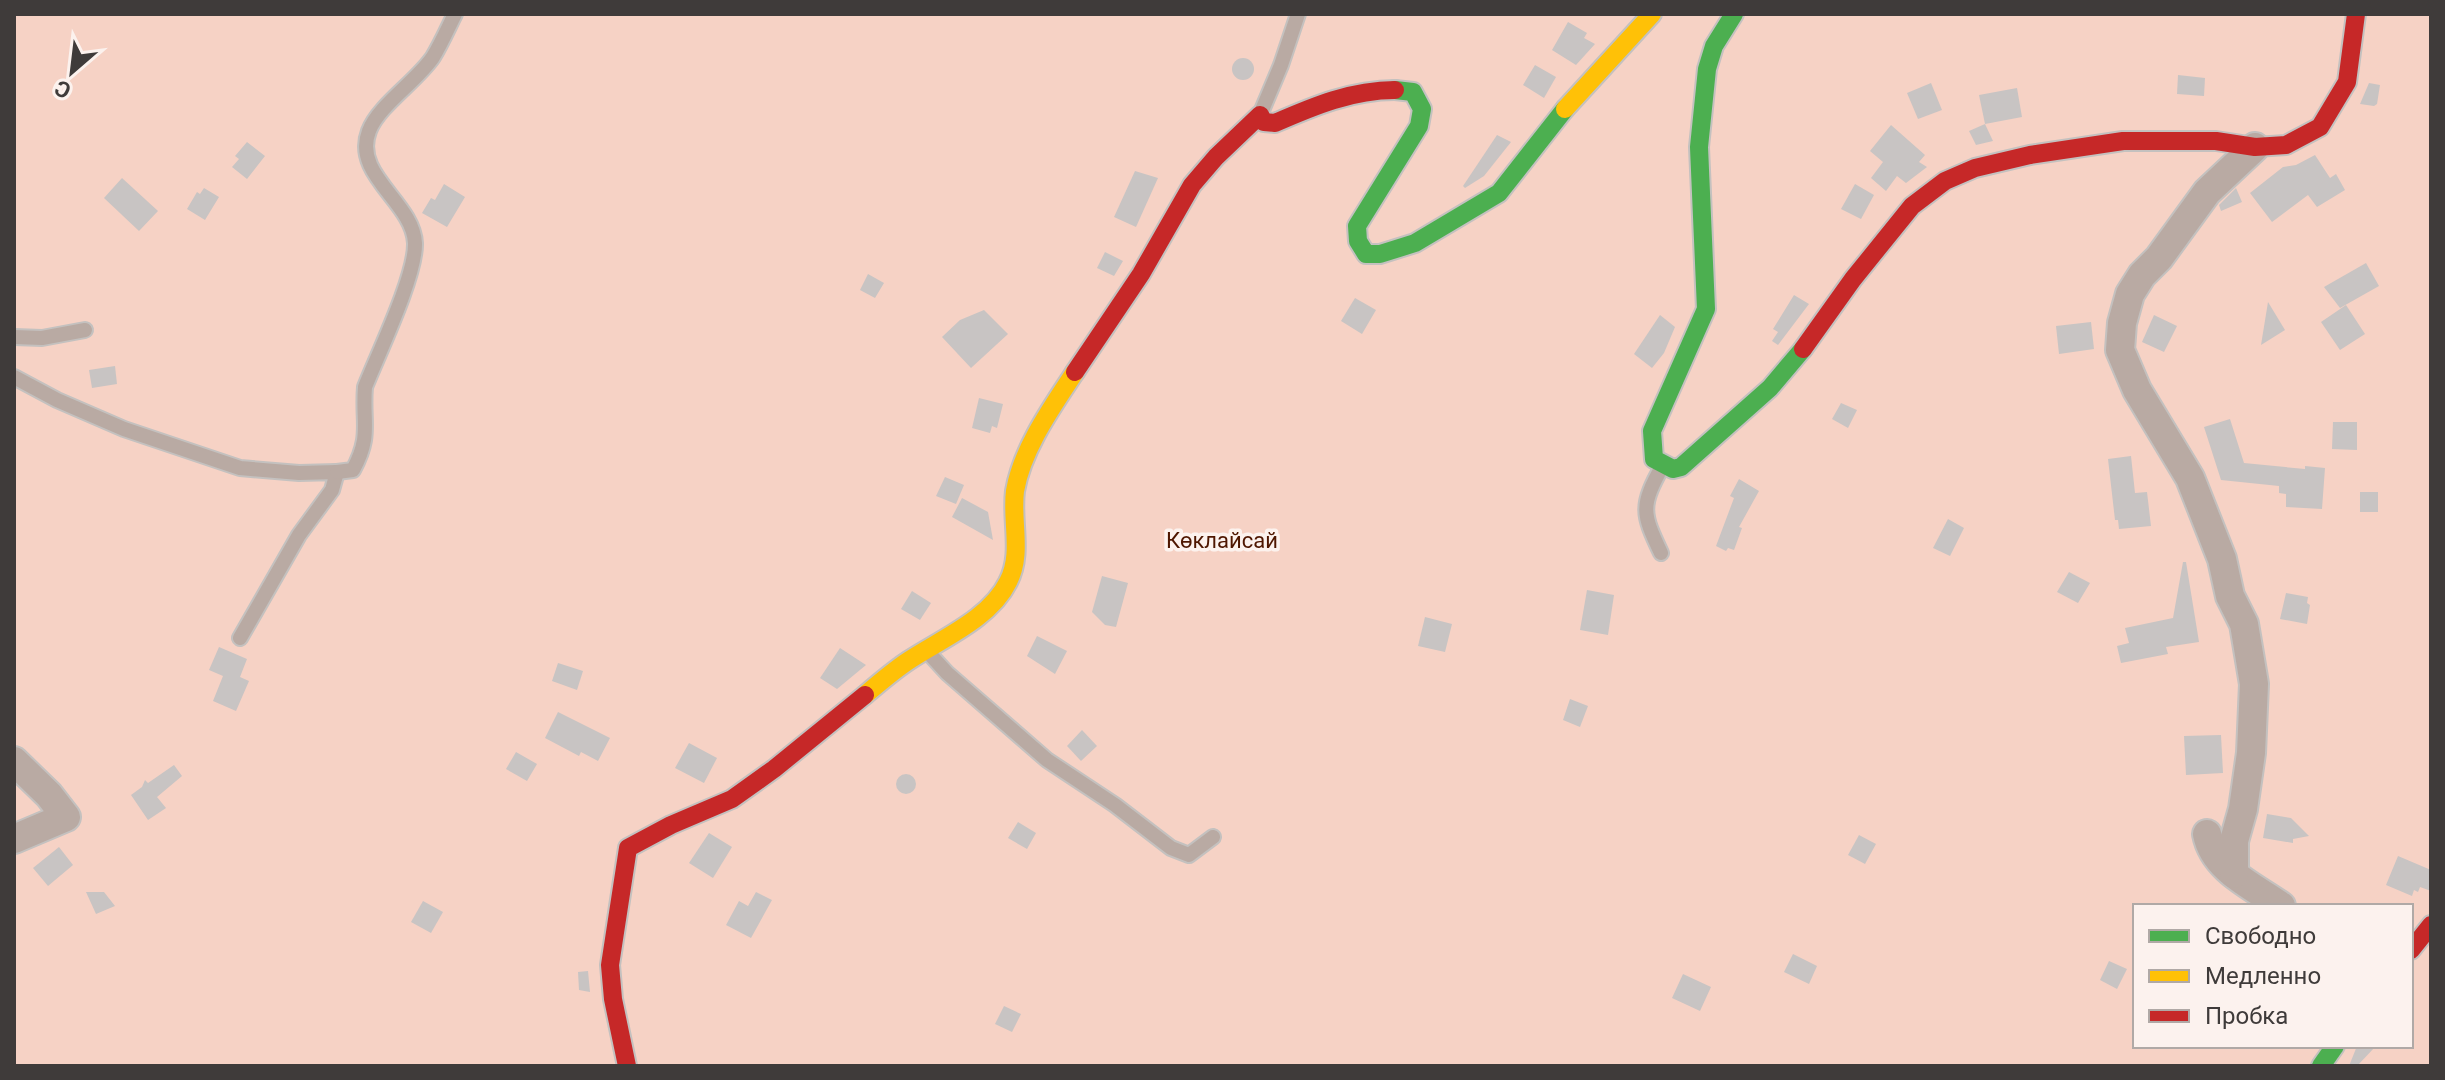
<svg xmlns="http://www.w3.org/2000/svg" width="2445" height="1080" font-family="Roboto,sans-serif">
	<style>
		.green { fill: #f6d2c5; fill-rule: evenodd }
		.building { fill: #c8c4c3 }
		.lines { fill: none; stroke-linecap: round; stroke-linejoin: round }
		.lane-casing { stroke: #c4c1bf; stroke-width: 18 }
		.street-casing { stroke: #c4c1bf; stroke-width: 32 }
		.fast-casing { stroke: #c4c1bf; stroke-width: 22 }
		.slow-casing { stroke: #c4c1bf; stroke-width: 22 }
		.jam-casing { stroke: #c4c1bf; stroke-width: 22 }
		.lane { stroke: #b9aaa3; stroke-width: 14 }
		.street { stroke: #b9aaa3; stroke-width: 28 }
		.fast { stroke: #4caf50; stroke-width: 18 }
		.slow { stroke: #ffc107; stroke-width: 18 }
		.jam { stroke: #c62828; stroke-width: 18 }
		.labels { text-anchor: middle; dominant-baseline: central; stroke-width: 7; stroke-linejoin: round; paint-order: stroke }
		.park-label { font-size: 22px; fill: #4e1600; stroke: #fcf2ee }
	</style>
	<rect width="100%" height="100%" fill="#ebe6e4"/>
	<path class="green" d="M14,14h2417v1052h-2417zM2135,906h276v140h-276z"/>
	<g class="building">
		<polygon points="1568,22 1587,33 1584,38 1595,44 1576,65 1552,50"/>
		<circle cx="1243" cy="69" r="11"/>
		<polygon points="1535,65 1556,77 1544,98 1523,85"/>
		<polygon points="2178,75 2205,78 2204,96 2177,94"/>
		<polygon points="1931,83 1942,110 1918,119 1907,93"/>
		<polygon points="2369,83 2380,85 2377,104 2374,106 2360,104"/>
		<polygon points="2017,88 2022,117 1985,124 1979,95"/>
		<polygon points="1985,124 1993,141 1976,145 1969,131"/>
		<polygon points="1891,125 1925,155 1919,162 1927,167 1906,183 1897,176 1886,191 1871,178 1883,162 1870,151"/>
		<polygon points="1497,135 1511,142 1484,176 1465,188 1463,186"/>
		<polygon points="247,142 265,156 247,179 232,167 239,159 235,156"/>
		<polygon points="2315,155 2330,178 2336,174 2345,190 2317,207 2308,195 2272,222 2250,193 2283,167 2296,165"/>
		<polygon points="1135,171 1158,178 1136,227 1114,217"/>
		<polygon points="122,178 158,211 139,231 104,198"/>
		<polygon points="444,184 465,197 447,227 422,213 431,198 435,200"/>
		<polygon points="1855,184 1874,195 1861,219 1841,209"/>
		<polygon points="204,188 219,197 205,220 187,209 197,192 200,194"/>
		<polygon points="2236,188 2242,202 2221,211 2219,205"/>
		<polygon points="1105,252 1123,261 1114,276 1097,268"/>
		<polygon points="2366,263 2379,286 2340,308 2324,287"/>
		<polygon points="868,274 884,283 875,298 860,290"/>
		<polygon points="1794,295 1809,304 1778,345 1772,341 1778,332 1773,329"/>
		<polygon points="1355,298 1376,310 1362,334 1341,321"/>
		<polygon points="2268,302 2285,330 2261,345"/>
		<polygon points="2346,305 2365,334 2340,350 2321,322"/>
		<polygon points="984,310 1008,334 971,368 942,337 960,320"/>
		<polygon points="1660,315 1675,327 1664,353 1652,368 1634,354"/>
		<polygon points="2154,315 2177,326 2164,352 2142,342"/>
		<polygon points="2091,322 2094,349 2059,354 2056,326"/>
		<polygon points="115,366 117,384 92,388 89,370"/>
		<polygon points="979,398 1003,404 997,428 992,426 990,433 972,428"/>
		<polygon points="1841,403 1857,410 1848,428 1832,419"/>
		<polygon points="2230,419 2244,463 2305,469 2305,466 2325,468 2322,509 2286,507 2286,494 2279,493 2279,486 2221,480 2204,427"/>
		<polygon points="2333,422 2357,422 2357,450 2332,449"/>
		<polygon points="2131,456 2135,493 2147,492 2151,526 2119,529 2118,520 2115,520 2108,459"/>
		<polygon points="945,477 964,485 956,504 936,496"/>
		<polygon points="1739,479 1759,491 1739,527 1742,528 1734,550 1728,548 1726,551 1716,546 1734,498 1730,496"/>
		<rect x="2360" y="492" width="18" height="20"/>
		<polygon points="962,498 988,512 993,540 952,517"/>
		<polygon points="1948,519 1964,528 1950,556 1933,548"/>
		<polygon points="2183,562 2186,562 2199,642 2166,647 2168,654 2121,663 2117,646 2129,643 2125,628 2173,618"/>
		<polygon points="2069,572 2090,583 2078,603 2057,592"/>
		<polygon points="1102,576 1128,583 1116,627 1105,625 1092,612"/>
		<polygon points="1587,590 1614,595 1608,635 1580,630"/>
		<polygon points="912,591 931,603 920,620 901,609"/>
		<polygon points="2286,593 2308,597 2307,603 2310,605 2307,624 2280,619"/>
		<polygon points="1425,617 1452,624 1445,652 1418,646"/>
		<polygon points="1037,636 1067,651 1055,674 1027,656"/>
		<polygon points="219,647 247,659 240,677 249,681 236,711 213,701 223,676 209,670"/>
		<polygon points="840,648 866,665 837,689 820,678"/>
		<polygon points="558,663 583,671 577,690 552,681"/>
		<polygon points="1570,699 1588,706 1580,727 1563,720"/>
		<polygon points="558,712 610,738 598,761 581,752 579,756 545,738"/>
		<polygon points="1082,730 1097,746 1081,761 1067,746"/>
		<polygon points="2221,735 2223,773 2186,775 2184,736"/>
		<polygon points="689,743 717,758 704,783 675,768"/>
		<polygon points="516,752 537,764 527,781 506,769"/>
		<polygon points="174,765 182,776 157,797 166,808 148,820 131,795 142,787 145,780 148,783"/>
		<circle cx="906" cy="784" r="10"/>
		<polygon points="2267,814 2291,818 2309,836 2293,839 2293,843 2263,838"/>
		<polygon points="1018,822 1036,833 1027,849 1008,838"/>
		<polygon points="709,833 732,847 713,878 689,863"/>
		<polygon points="1859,835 1876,844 1865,864 1848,855"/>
		<polygon points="59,847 73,865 48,886 33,868"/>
		<polygon points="2398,856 2431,870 2431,891 2420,887 2418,892 2414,890 2412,896 2386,885"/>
		<polygon points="86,892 104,892 115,906 96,914"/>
		<polygon points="756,892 772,900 751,938 726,925 739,901 748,906"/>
		<polygon points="423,901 443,912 431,933 411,922"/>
		<polygon points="1793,954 1817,966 1809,984 1784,972"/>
		<polygon points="2109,961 2127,969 2117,989 2100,980"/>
		<polygon points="588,971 590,992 579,990 578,972"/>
		<polygon points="1683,974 1711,987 1700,1011 1672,998"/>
		<polygon points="1004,1006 1021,1014 1012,1032 995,1024"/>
		<polygon points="2357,1046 2376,1046 2357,1066 2349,1066"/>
	</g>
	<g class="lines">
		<g class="lane-casing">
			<g id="lane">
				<polyline points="1260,115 1281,65 1298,14"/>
				<polyline points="14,337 42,338 85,330"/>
				<polyline points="14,377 57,400 124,429 240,468 299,473 337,472 332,490 299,535 240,638"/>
				<path d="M337,472l16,-2c19,-35 9,-47 12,-83 13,-33 51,-111 50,-144 -2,-41 -63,-68 -46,-112 9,-25 48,-50 64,-74 8,-13 15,-29 22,-43"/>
				<path d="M1661,553c-19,-40 -21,-47 2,-88"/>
				<polyline points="926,650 947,673 1047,760 1115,805 1171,848 1189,855 1213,837"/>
			</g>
		</g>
		<g class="street-casing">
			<g id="street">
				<polyline points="14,761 49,795 66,817 14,839"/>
				<path d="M2207,834c7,36 46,52 74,72"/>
				<polyline points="2234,874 2234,841 2243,809 2251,753 2254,684 2244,624 2230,596 2222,559 2190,478 2137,390 2120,350 2122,323 2130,294 2142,275 2159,258 2207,192 2255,147"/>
			</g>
		</g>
		<g class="fast-casing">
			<g id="fast">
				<polyline points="1734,14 1714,46 1707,69 1699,147 1706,309 1652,431 1654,459 1673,469 1681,467 1770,388 1803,349"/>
				<polyline points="1395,90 1413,92 1422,109 1419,126 1357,226 1358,241 1366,254 1380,254 1415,243 1499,193 1565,109"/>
				<polyline points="2321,1066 2335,1046"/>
			</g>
		</g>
		<g class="slow-casing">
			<g id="slow">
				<polyline points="1565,109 1652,14"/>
				<path d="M865,695c14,-12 28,-24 43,-34 33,-22 82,-42 100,-79 15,-28 3,-61 7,-91 7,-42 37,-84 60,-119"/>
			</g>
		</g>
		<g class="jam-casing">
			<g id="jam">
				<polyline points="1803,349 1853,279 1912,206 1945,181 1975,168 2030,155 2123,141 2216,141 2255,147 2286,145 2320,127 2347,82 2356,14"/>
				<path d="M1075,372l66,-98 51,-89 24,-28 44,-42 4,7 11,1c39,-17 77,-33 120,-33"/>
				<polyline points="2411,950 2431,925"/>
				<polyline points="627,1066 613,999 610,965 628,848 671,825 732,799 774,769 865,695"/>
			</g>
		</g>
		<use href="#lane" class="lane"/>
		<use href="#street" class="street"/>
		<use href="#fast" class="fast"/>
		<use href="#slow" class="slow"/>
		<use href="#jam" class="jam"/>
	</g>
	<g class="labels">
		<g class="park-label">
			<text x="1222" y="540">Көклайсай</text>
		</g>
	</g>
	<rect width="2445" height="1080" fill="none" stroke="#3f3b3a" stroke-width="32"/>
	<rect x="2133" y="904" width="280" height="144" fill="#fcf2ee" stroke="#b0a9a6" stroke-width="2"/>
	<rect x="2149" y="930" width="40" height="12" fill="#4caf50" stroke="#b0a9a6" stroke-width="2"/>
	<text x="2205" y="944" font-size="24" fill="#3f3b3a">Свободно</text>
	<rect x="2149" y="970" width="40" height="12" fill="#ffc107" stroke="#b0a9a6" stroke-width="2"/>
	<text x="2205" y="984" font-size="24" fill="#3f3b3a">Медленно</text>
	<rect x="2149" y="1010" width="40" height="12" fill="#c62828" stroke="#b0a9a6" stroke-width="2"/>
	<text x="2205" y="1024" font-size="24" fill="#3f3b3a">Пробка</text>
	<g transform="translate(72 72) rotate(208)" stroke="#fcf2ee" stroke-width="6" paint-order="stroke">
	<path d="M0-6L14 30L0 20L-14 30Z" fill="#3f3b3a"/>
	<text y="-12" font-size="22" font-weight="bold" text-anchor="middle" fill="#3f3b3a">С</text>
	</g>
</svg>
